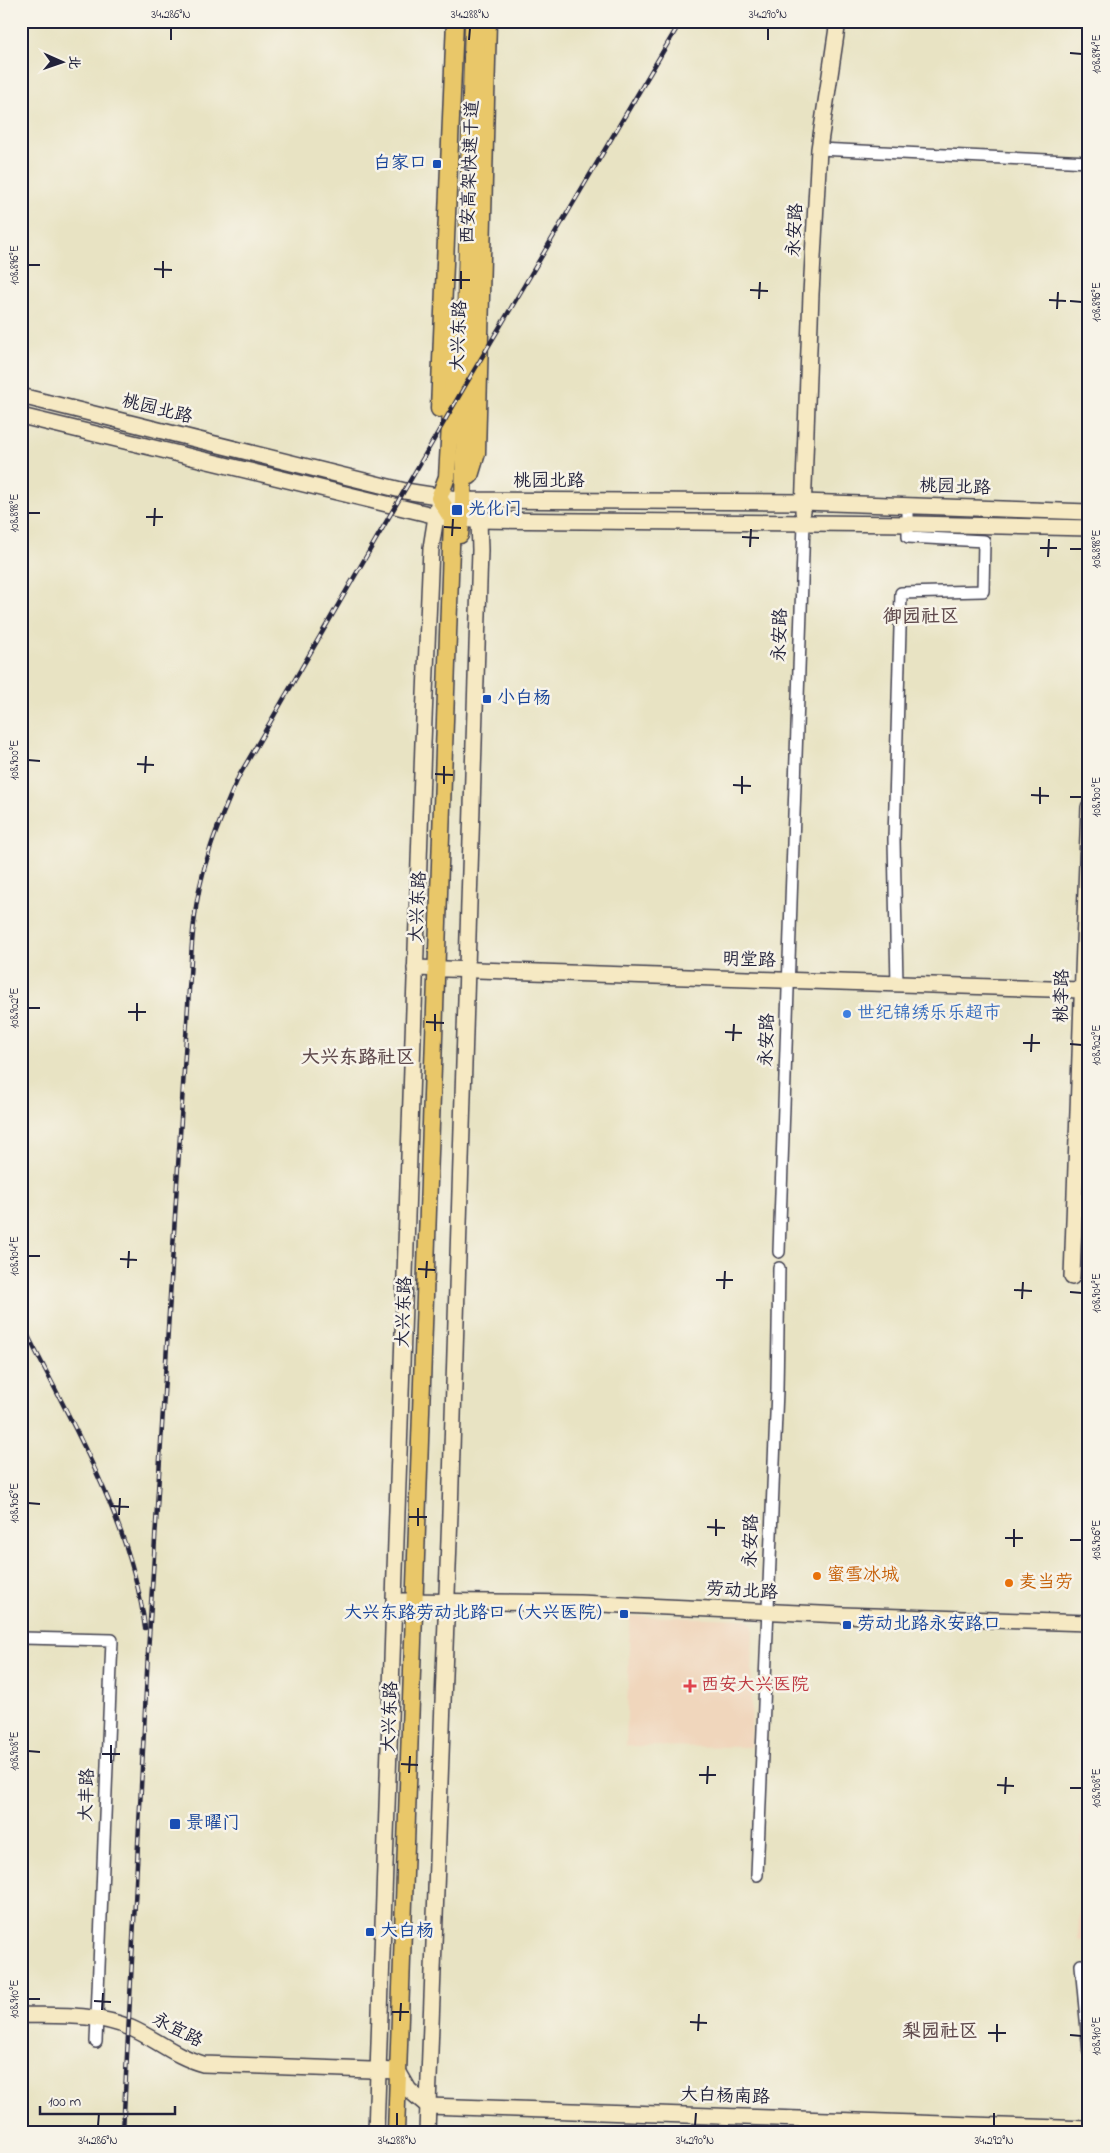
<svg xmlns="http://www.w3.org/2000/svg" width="1110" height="2153" font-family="'Indie Flower','LXGW WenKai TC',sans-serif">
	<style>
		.built { fill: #f0d6bc }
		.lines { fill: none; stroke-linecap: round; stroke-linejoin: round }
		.street-casing { stroke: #403f4f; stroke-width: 14 }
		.secondary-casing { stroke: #403f4f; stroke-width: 18 }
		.primary-casing { stroke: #403f4f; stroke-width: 19 }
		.highway-casing { stroke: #403f4f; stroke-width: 22 }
		.street { stroke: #fff; stroke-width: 11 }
		.secondary { stroke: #f6e9c3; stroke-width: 15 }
		.primary { stroke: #e9c769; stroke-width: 16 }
		.highway { stroke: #e9c769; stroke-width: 20 }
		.rail-casing { stroke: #22223b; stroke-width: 4.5 }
		.rail { stroke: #f7f3e8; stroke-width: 2.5; stroke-dasharray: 8; stroke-linecap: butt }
		.ticks { fill: none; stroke: #22223b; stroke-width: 2 }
		.transit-dot { fill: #1a4fb4; stroke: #f7f3e8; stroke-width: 2 }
		.shop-dot { fill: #3f7fe0; stroke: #f7f3e8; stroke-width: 2 }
		.food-dot { fill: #e8710a; stroke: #f7f3e8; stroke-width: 2 }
		.health-dot { fill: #e0444e; stroke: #f7f3e8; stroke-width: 2 }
		.labels { text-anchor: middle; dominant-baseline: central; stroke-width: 5; stroke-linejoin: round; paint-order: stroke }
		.transit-label { font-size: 18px; fill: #164399; stroke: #f7f3e8; text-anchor: start }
		.street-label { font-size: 18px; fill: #22223b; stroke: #f7f3e8 }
		.shop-label { font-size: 18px; fill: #366cbe; stroke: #f7f3e8; text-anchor: start }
		.food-label { font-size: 18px; fill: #c56008; stroke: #f7f3e8; text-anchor: start }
		.health-label { font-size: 18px; fill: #be3a42; stroke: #f7f3e8; text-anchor: start }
		.neighbourhood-label { font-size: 19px; font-weight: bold; fill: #604b4d; stroke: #f7f3e8 }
		.neatline { fill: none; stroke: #22223b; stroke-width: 2 }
		.ticks-label { font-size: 12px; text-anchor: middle; fill: #22223b }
	</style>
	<rect width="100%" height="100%" fill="#f7f3e8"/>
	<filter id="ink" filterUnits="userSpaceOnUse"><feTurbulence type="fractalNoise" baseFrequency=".02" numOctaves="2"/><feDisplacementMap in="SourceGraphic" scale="10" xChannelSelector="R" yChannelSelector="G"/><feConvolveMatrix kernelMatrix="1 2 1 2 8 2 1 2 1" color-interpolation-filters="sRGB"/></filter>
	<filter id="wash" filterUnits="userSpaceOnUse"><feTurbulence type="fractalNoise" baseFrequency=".0096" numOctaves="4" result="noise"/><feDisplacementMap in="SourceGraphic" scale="20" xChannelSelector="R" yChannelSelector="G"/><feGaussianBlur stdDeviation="1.12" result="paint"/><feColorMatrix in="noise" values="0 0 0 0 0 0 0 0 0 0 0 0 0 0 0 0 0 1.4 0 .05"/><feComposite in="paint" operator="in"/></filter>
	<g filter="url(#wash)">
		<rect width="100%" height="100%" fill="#e8e3c3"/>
		<g class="built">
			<polygon points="630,1616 748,1619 753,1627 751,1747 626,1746"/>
			<polygon points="1084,1763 1089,1763 1089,1940 1078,1940"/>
		</g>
	</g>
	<g filter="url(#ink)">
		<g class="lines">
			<g class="street-casing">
				<g id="street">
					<polyline points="819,149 1089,162"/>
					<polyline points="897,985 894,839 901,593 983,591 984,541 908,537 908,505"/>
					<polyline points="779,1252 804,523"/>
					<polyline points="21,1638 112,1640 96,2042"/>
					<polyline points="757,1875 777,1390 779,1268"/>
					<polyline points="1081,1965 1089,2052"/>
				</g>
			</g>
			<g class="secondary-casing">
				<g id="secondary">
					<polyline points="21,396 405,491 463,500 803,502 1089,512"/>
					<polyline points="21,416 445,518"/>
					<polyline points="803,512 811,294 819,149 838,21"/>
					<polyline points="471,520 913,524 1089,528"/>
					<polyline points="415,968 1081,990"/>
					<polyline points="1072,1277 1089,807"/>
					<polyline points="403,1601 579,1603 842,1615 1089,1623"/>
					<path d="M21,2015c38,1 74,-2 110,13 25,11 45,29 72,36l195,7 11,19 19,16 661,23"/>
					<polyline points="376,2132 423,743 431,548 439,498"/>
					<polyline points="427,2132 450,1513 480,550 479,520 463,500"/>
				</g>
			</g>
			<g class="primary-casing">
				<g id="primary">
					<polyline points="439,409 455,21"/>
					<polyline points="470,476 477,453 488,21"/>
					<polyline points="460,535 463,500 467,322"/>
					<polyline points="396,2132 452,519 439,498 447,477 456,321"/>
				</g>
			</g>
			<g class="highway-casing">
				<polyline id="highway" points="467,322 475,21"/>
			</g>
			<use href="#street" class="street"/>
			<use href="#secondary" class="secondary"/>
			<use href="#primary" class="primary"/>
			<use href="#highway" class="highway"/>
			<g class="rail-casing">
				<g id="rail">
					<path d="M21,1322c47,95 111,200 124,306"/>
					<path d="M123,2132l25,-479 41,-664c2,-22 2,-44 5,-66 5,-52 24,-100 45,-147l227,-392 215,-363"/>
				</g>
			</g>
			<use href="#rail" class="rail"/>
		</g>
	</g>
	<path class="ticks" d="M171,40v-12M469,40l1,-12M768,40v-12M1070,53l12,1M28,265h12M154,269l18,1M163,278v-17M452,280h18M461,289v-18M750,290l18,1M759,299l1,-17M1049,300l17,1M1070,301l12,1M1057,309l1,-17M28,513h12M146,517h17M154,526l1,-18M444,527l17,1M452,536l1,-17M742,537l17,1M750,547l1,-18M1040,548h17M1070,549h12M1048,557l1,-18M28,760l12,1M137,764l17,1M145,773l1,-17M435,774l18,1M444,784v-18M733,785l18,1M742,794v-18M1031,795l18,1M1070,797h12M1040,804v-17M28,1008h12M128,1012h18M137,1021v-18M426,1022l18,1M435,1031v-17M725,1032l17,1M733,1041l1,-17M1023,1043h17M1070,1044l12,1M1031,1052l1,-18M28,1256h12M120,1259l17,1M128,1268l1,-17M418,1269l17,1M426,1278l1,-17M716,1280h17M724,1289l1,-18M1014,1290l18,1M1070,1292l12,1M1022,1299l1,-17M28,1503l12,1M111,1506l18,1M119,1515l1,-17M409,1517h18M418,1526v-18M707,1527l18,1M716,1536v-17M1005,1538h18M1070,1540h12M1014,1547v-18M28,1751l12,1M102,1754h18M111,1763v-18M401,1764l17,1M409,1773l1,-17M699,1775h17M707,1784l1,-18M997,1785l17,1M1070,1788h12M1005,1794l1,-17M28,1999h12M94,2001l17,1M102,2010l1,-17M392,2012h17M400,2021l1,-18M690,2022l17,1M698,2031l1,-17M988,2033h18M1070,2035l12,1M997,2042v-18M98,2126l1,-13M397,2126v-13M695,2126l1,-13M994,2126v-13"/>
	<g class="transit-dot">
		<rect x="432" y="159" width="10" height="10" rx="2.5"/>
		<rect x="451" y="504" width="12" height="12" rx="2.5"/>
		<rect x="482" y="694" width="10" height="10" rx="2.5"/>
		<rect x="619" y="1609" width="10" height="10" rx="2.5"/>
		<rect x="842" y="1620" width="10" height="10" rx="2.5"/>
		<rect x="169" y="1818" width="12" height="12" rx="2.5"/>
		<rect x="365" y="1927" width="10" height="10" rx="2.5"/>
	</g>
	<circle class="shop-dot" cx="847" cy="1014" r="5"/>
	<g class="food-dot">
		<circle cx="817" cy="1576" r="5"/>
		<circle cx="1009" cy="1583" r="5"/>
	</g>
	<path class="health-dot" d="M687.5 1678.5h5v5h5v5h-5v5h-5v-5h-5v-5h5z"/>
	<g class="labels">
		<g class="transit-label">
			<text x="427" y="164" text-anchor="end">白家口</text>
			<text x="468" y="510">光化门</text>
			<text x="497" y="699">小白杨</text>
			<text x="614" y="1614" text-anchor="end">大兴东路劳动北路口（大兴医院）</text>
			<text x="857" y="1625">劳动北路永安路口</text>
			<text x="186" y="1824">景曜门</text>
			<text x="380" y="1932">大白杨</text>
		</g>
		<g class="street-label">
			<text transform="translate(471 172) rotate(-88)">西安高架快速干道</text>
			<text transform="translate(796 230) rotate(-87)">永安路</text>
			<text transform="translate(460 336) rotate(-88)">大兴东路</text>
			<text transform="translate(157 410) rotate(14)">桃园北路</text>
			<text x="549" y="482">桃园北路</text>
			<text transform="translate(955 488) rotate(2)">桃园北路</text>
			<text transform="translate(781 635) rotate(-88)">永安路</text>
			<text transform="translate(419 907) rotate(-87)">大兴东路</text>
			<text transform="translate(749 961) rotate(2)">明堂路</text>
			<text transform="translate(1063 996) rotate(-89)">桃李路</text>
			<text transform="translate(768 1040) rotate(-88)">永安路</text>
			<text transform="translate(405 1312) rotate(-88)">大兴东路</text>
			<text transform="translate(752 1541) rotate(-88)">永安路</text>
			<text transform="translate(742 1592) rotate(3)">劳动北路</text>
			<text transform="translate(391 1717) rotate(-88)">大兴东路</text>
			<text transform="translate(88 1795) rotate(-88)">大丰路</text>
			<text transform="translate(177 2031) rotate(27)">永宜路</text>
			<text transform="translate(725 2097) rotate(2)">大白杨南路</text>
		</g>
		<g class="shop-label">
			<text x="857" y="1014">世纪锦绣乐乐超市</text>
		</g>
		<g class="food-label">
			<text x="827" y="1576">蜜雪冰城</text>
			<text x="1019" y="1583">麦当劳</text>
		</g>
		<g class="health-label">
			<text x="701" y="1686">西安大兴医院</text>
		</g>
		<g class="neighbourhood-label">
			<text x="921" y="617">御园社区</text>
			<text x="358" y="1058">大兴东路社区</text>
			<text x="940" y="2032">梨园社区</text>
		</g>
	</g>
	<rect width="1110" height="2153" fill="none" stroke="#f7f3e8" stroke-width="55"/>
	<g transform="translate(62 62) rotate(92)" stroke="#f7f3e8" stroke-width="4" paint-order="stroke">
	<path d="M0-4L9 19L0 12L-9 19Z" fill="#22223b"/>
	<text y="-8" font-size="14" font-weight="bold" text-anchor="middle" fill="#22223b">北</text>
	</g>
	<path d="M40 2106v8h135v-8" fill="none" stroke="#22223b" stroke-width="2.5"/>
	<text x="48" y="2106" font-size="15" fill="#22223b" stroke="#f7f3e8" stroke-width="4" paint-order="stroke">100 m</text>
	<rect x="28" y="28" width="1054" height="2098" class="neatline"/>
	<g class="ticks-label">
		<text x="171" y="18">34.286°N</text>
		<text x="470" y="18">34.288°N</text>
		<text x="768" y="18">34.290°N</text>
		<text transform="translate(1096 54) rotate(-90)" y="4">108.894°E</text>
		<text transform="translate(14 265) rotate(-90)" y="4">108.896°E</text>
		<text transform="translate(1096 302) rotate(-90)" y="4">108.896°E</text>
		<text transform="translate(14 513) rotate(-90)" y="4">108.898°E</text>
		<text transform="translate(1096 549) rotate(-90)" y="4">108.898°E</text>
		<text transform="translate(14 760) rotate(-90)" y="4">108.900°E</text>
		<text transform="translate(1096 797) rotate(-90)" y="4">108.900°E</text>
		<text transform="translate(14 1008) rotate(-90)" y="4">108.902°E</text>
		<text transform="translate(1096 1045) rotate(-90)" y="4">108.902°E</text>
		<text transform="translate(14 1256) rotate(-90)" y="4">108.904°E</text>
		<text transform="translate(1096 1293) rotate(-90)" y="4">108.904°E</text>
		<text transform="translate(14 1503) rotate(-90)" y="4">108.906°E</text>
		<text transform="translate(1096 1540) rotate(-90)" y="4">108.906°E</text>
		<text transform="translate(14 1751) rotate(-90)" y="4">108.908°E</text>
		<text transform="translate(1096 1788) rotate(-90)" y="4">108.908°E</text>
		<text transform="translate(14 1999) rotate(-90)" y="4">108.910°E</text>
		<text transform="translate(1096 2036) rotate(-90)" y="4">108.910°E</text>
		<text x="98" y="2144">34.286°N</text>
		<text x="397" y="2144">34.288°N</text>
		<text x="695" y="2144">34.290°N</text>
		<text x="994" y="2144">34.292°N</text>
	</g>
</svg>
